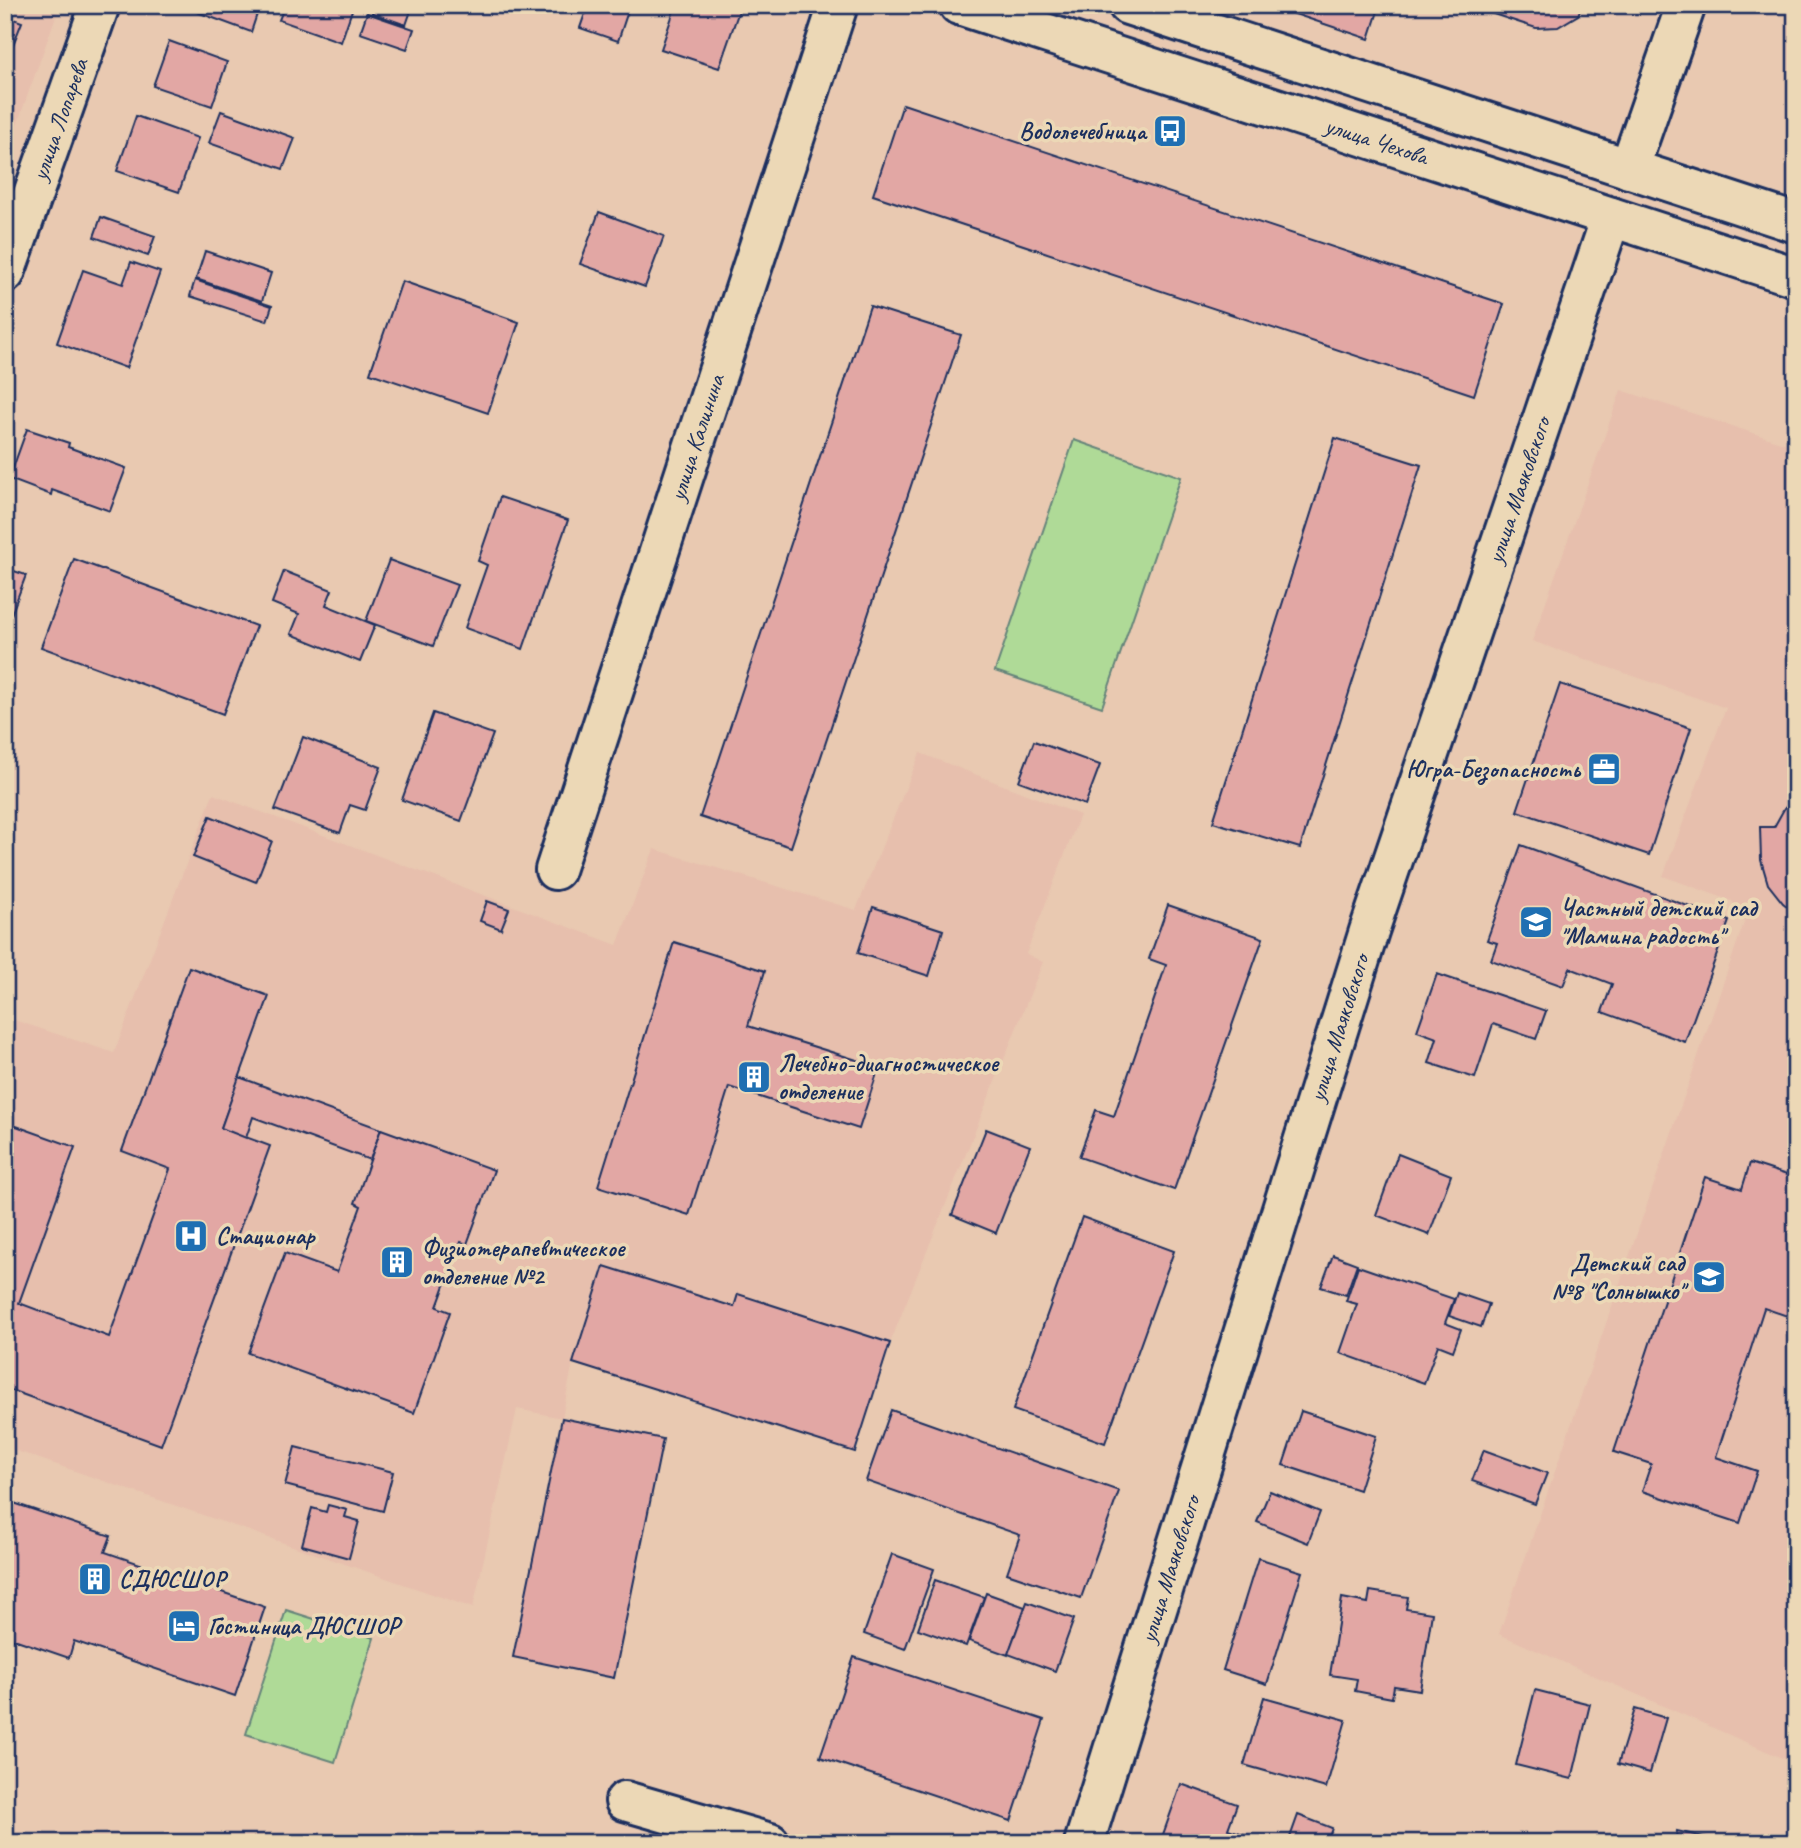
<svg xmlns="http://www.w3.org/2000/svg" width="1801" height="1848" font-family="Caveat,sans-serif">
	<style>
		.built { fill: #e7bfad }
		.green { fill: #afda97; stroke: #65847a; stroke-width: 2 }
		.building { fill: #e2a7a4; stroke: #1b2f5e; stroke-width: 2 }
		.lines { fill: none; stroke-linecap: round; stroke-linejoin: round }
		.minor-casing { stroke: #1b2f5e; stroke-width: 44 }
		.major-casing { stroke: #1b2f5e; stroke-width: 44 }
		.minor { stroke: #ecd8b6; stroke-width: 38 }
		.major { stroke: #ecd8b6; stroke-width: 38 }
		.labels { text-anchor: middle; dominant-baseline: central; stroke-width: 7; stroke-linejoin: round; paint-order: stroke }
		.street-label { font-size: 24px; fill: #1b2f5e; stroke: #ecd8b6 }
		.poi-label { font-size: 24px; font-weight: bold; fill: #1b2f5e; stroke: #ecd8b6; text-anchor: start }
	</style>
	<rect width="100%" height="100%" fill="#e9c9b1"/>
	<filter id="ink" filterUnits="userSpaceOnUse"><feTurbulence type="fractalNoise" baseFrequency=".0143" numOctaves="2"/><feDisplacementMap in="SourceGraphic" scale="14" xChannelSelector="R" yChannelSelector="G"/><feConvolveMatrix kernelMatrix="1 2 1 2 8 2 1 2 1" color-interpolation-filters="sRGB"/></filter>
	<g filter="url(#ink)">
		<g class="built">
			<polygon points="5,5 60,5 5,158"/>
			<polygon points="1621,390 1796,447 1796,1762 1782,1758 1499,1634 1745,920 1732,901 1663,876 1726,708 1532,641"/>
			<polygon points="920,753 1080,815 1026,954 1043,962 890,1343 738,1294 734,1307 604,1266 573,1362 562,1418 517,1409 473,1608 5,1447 5,1017 114,1053 213,794 617,945 654,849 856,910"/>
		</g>
		<g class="green">
			<polygon points="1074,440 1181,477 1102,707 995,671"/>
			<polygon points="286,1610 374,1638 335,1762 246,1734"/>
		</g>
		<g class="building">
			<polygon points="178,5 260,5 251,32"/>
			<polygon points="285,5 348,5 353,7 341,42 279,20"/>
			<polygon points="375,5 413,5 406,25 372,13"/>
			<polygon points="588,5 630,5 618,41 580,28"/>
			<polygon points="676,5 741,5 719,68 661,49"/>
			<polygon points="1268,5 1380,5 1369,39"/>
			<polygon points="1466,5 1582,5 1578,15 1558,27 1536,28"/>
			<polygon points="367,13 414,29 407,49 360,33"/>
			<polygon points="5,16 22,22 5,65"/>
			<polygon points="169,41 227,62 212,106 153,86"/>
			<polygon points="903,104 1504,304 1474,395 873,195"/>
			<polygon points="221,111 295,138 283,169 209,143"/>
			<polygon points="136,116 198,138 179,192 117,171"/>
			<polygon points="599,212 664,236 645,287 580,264"/>
			<polygon points="101,217 155,236 148,256 94,237"/>
			<polygon points="205,251 271,273 262,301 196,279"/>
			<polygon points="131,262 160,272 126,368 57,343 83,270 123,284"/>
			<polygon points="195,280 272,306 267,321 190,296"/>
			<polygon points="402,281 519,322 488,413 370,373"/>
			<polygon points="870,306 961,335 791,847 700,817"/>
			<polygon points="27,429 69,443 68,447 126,468 110,511 52,490 51,495 9,479"/>
			<polygon points="1335,438 1421,465 1300,848 1213,822"/>
			<polygon points="500,497 568,520 523,649 465,628 487,565 478,561"/>
			<polygon points="74,559 256,626 223,714 41,647"/>
			<polygon points="389,560 457,585 433,646 366,621"/>
			<polygon points="5,568 26,575 5,631"/>
			<polygon points="284,571 332,590 326,605 375,625 360,662 291,634 299,614 272,603"/>
			<polygon points="1560,684 1691,728 1649,855 1517,811"/>
			<polygon points="433,713 493,734 461,821 402,800"/>
			<polygon points="303,737 381,767 365,810 350,805 340,833 275,810"/>
			<polygon points="1034,741 1100,765 1085,805 1019,781"/>
			<polygon points="1796,796 1796,913 1783,903 1768,884 1761,860 1760,827 1774,827 1784,809"/>
			<polygon points="210,816 272,841 256,882 193,857"/>
			<polygon points="1521,845 1729,921 1685,1042 1602,1012 1612,984 1570,968 1563,986 1491,960 1497,943 1487,940"/>
			<polygon points="487,901 509,909 501,929 480,921"/>
			<polygon points="1168,905 1263,938 1174,1190 1079,1157 1096,1110 1114,1116 1166,965 1149,959"/>
			<polygon points="873,907 943,930 929,976 858,953"/>
			<polygon points="674,942 765,971 748,1026 879,1067 859,1129 729,1087 689,1215 598,1186"/>
			<polygon points="189,967 269,996 221,1128 270,1146 161,1445 5,1388 5,1122 75,1147 19,1303 109,1337 170,1169 122,1151"/>
			<polygon points="1437,974 1546,1011 1536,1039 1493,1024 1475,1078 1429,1063 1437,1038 1417,1031"/>
			<polygon points="239,1077 381,1129 370,1160 253,1117 246,1138 221,1128"/>
			<polygon points="381,1129 494,1170 467,1244 461,1242 437,1307 450,1312 414,1413 248,1353 285,1253 337,1272 361,1206 355,1203"/>
			<polygon points="986,1129 1030,1146 996,1233 952,1215"/>
			<polygon points="1398,1154 1451,1175 1429,1235 1376,1215"/>
			<polygon points="1750,1163 1796,1178 1796,1319 1764,1308 1716,1457 1757,1471 1740,1523 1642,1491 1651,1464 1614,1452 1705,1177 1742,1189"/>
			<polygon points="1082,1217 1174,1251 1105,1443 1013,1410"/>
			<polygon points="1333,1255 1357,1264 1346,1295 1321,1287"/>
			<polygon points="604,1266 734,1307 738,1294 890,1343 855,1452 573,1363"/>
			<polygon points="1358,1266 1454,1299 1445,1323 1461,1329 1453,1351 1438,1345 1424,1383 1340,1353 1357,1304 1346,1301"/>
			<polygon points="1457,1293 1489,1304 1481,1327 1449,1316"/>
			<polygon points="891,1410 1119,1491 1081,1598 1007,1573 1020,1535 866,1481"/>
			<polygon points="1301,1411 1376,1436 1359,1490 1283,1465"/>
			<polygon points="562,1418 663,1439 614,1678 513,1657"/>
			<polygon points="295,1447 393,1472 383,1511 285,1485"/>
			<polygon points="1484,1450 1547,1473 1535,1504 1472,1481"/>
			<polygon points="1270,1491 1320,1512 1308,1543 1257,1522"/>
			<polygon points="5,1500 111,1536 105,1552 265,1607 235,1696 74,1641 69,1658 5,1636"/>
			<polygon points="328,1505 347,1510 345,1517 359,1521 349,1558 302,1545 312,1508 326,1512"/>
			<polygon points="892,1554 934,1569 905,1649 864,1634"/>
			<polygon points="1258,1558 1302,1572 1267,1684 1223,1670"/>
			<polygon points="935,1580 984,1597 966,1646 918,1629"/>
			<polygon points="1370,1591 1408,1597 1406,1609 1432,1613 1420,1690 1394,1686 1392,1698 1355,1691 1357,1679 1330,1675 1342,1598 1368,1603"/>
			<polygon points="986,1593 1025,1607 1008,1655 969,1641"/>
			<polygon points="1027,1602 1074,1619 1055,1671 1008,1654"/>
			<polygon points="854,1657 1044,1720 1011,1821 820,1757"/>
			<polygon points="1535,1690 1590,1704 1572,1779 1516,1765"/>
			<polygon points="1264,1697 1346,1720 1326,1788 1244,1765"/>
			<polygon points="1635,1709 1666,1718 1650,1773 1618,1764"/>
			<polygon points="1181,1784 1237,1804 1228,1829 1249,1836 1247,1843 1160,1843"/>
			<polygon points="1298,1815 1332,1828 1327,1843 1288,1843"/>
			<polygon points="1677,1831 1708,1838 1707,1843 1675,1843"/>
			<polygon points="1636,1836 1668,1843 1634,1843"/>
		</g>
		<g class="lines">
			<g class="minor-casing">
				<g id="minor">
					<polyline points="1629,169 1686,5"/>
					<path id="s1" d="M5,273l95,-268"/>
					<path id="s2" d="M555,870l283,-865"/>
					<polyline points="625,1801 770,1843"/>
					<path id="s3" d="M1084,1843l285,-912 242,-714"/>
				</g>
			</g>
			<g class="major-casing">
				<g id="major">
					<path id="s4" d="M959,5l837,272"/>
					<polyline points="1128,5 1796,223"/>
				</g>
			</g>
			<use href="#minor" class="minor"/>
			<use href="#major" class="major"/>
		</g>
	</g>
	<defs>
		<g id="bus-square" transform="scale(1.75)"><rect x="-9" y="-9" width="18" height="18" rx="4" fill="#1f6fb2" stroke="#ecd8b6"/><path d="M-5-6H5V4H4V6H2V4H-2V6H-4V4H-5ZM-3.5-4V0h7V-4ZM-3.5 1.2v1.5H-2V1.2ZM2 1.2v1.5H3.5V1.2Z" fill="#fff"/></g>
		<g id="office-square" transform="scale(1.75)"><rect x="-9" y="-9" width="18" height="18" rx="4" fill="#1f6fb2" stroke="#ecd8b6"/><path d="M-6-3h4V-5.5h4V-3h4V5H-6ZM-1-4.5V-3h2v-1.5ZM-6 0V1H6V0Z" fill="#fff"/></g>
		<g id="school-square" transform="scale(1.75)"><rect x="-9" y="-9" width="18" height="18" rx="4" fill="#1f6fb2" stroke="#ecd8b6"/><path d="M0-5L7-2L0 1L-7-2ZM-4 1L0 2.5L4 1V4Q0 6-4 4Z" fill="#fff"/></g>
		<g id="building-square" transform="scale(1.75)"><rect x="-9" y="-9" width="18" height="18" rx="4" fill="#1f6fb2" stroke="#ecd8b6"/><path d="M-4-6H4V6H1V3H-1V6H-4ZM-2.5-4.3h1.7v1.8h-1.7ZM.8-4.3h1.7v1.8H.8ZM-2.5-1h1.7V.8h-1.7ZM.8-1h1.7V.8H.8Z" fill="#fff"/></g>
		<g id="hospital-square" transform="scale(1.75)"><rect x="-9" y="-9" width="18" height="18" rx="4" fill="#1f6fb2" stroke="#ecd8b6"/><path d="M-5-5h3v3.5h4V-5h3V5h-3V1.5h-4V5h-3Z" fill="#fff"/></g>
		<g id="hotel-square" transform="scale(1.75)"><rect x="-9" y="-9" width="18" height="18" rx="4" fill="#1f6fb2" stroke="#ecd8b6"/><path d="M-6-4.5h1.5V1H6V5H4.5V3h-9V5H-6ZM-4 0a1.8 1.8 0 1 1 3.6 0ZM.5 0V-2.5h3Q6-2.5 6 0Z" fill="#fff"/></g>
	</defs>
	<g fill-rule="evenodd">
		<use href="#bus-square" x="1170" y="131"/>
		<use href="#office-square" x="1604" y="769"/>
		<use href="#school-square" x="1536" y="922"/>
		<use href="#building-square" x="754" y="1077"/>
		<use href="#hospital-square" x="191" y="1236"/>
		<use href="#building-square" x="397" y="1262"/>
		<use href="#school-square" x="1709" y="1277"/>
		<use href="#building-square" x="95" y="1579"/>
		<use href="#hotel-square" x="184" y="1626"/>
	</g>
	<g class="labels">
		<g class="street-label">
			<text stroke="none"><textPath href="#s1" startOffset="163">улица Лопарева</textPath></text>
			<text stroke="none"><textPath href="#s4" startOffset="439">улица Чехова</textPath></text>
			<text stroke="none"><textPath href="#s2" startOffset="455">улица Калинина</textPath></text>
			<text stroke="none"><textPath href="#s3" startOffset="1421">улица Маяковского</textPath></text>
			<text stroke="none"><textPath href="#s3" startOffset="854">улица Маяковского</textPath></text>
			<text stroke="none"><textPath href="#s3" startOffset="287">улица Маяковского</textPath></text>
		</g>
		<g class="poi-label">
			<text x="1146" y="131" text-anchor="end">Водолечебница</text>
			<text x="1580" y="769" text-anchor="end">Югра-Безопасность</text>
			<text x="1560" y="908">Частный детский сад<tspan x="1560" dy="28">"Мамина радость"</tspan></text>
			<text x="778" y="1063">Лечебно-диагностическое<tspan x="778" dy="28">отделение</tspan></text>
			<text x="216" y="1236">Стационар</text>
			<text x="422" y="1248">Физиотерапевтическое<tspan x="422" dy="28">отделение №2</tspan></text>
			<text x="1684" y="1263" text-anchor="end">Детский сад<tspan x="1684" dy="28">№8 "Солнышко"</tspan></text>
			<text x="119" y="1579">СДЮСШОР</text>
			<text x="208" y="1626">Гостиница ДЮСШОР</text>
		</g>
	</g>
	<rect width="1801" height="1848" fill="none" stroke="#ecd8b6" stroke-width="28"/>
	<rect x="14" y="14" width="1773" height="1820" fill="none" stroke="#1b2f5e" stroke-width="2.5" filter="url(#ink)"/>
</svg>
